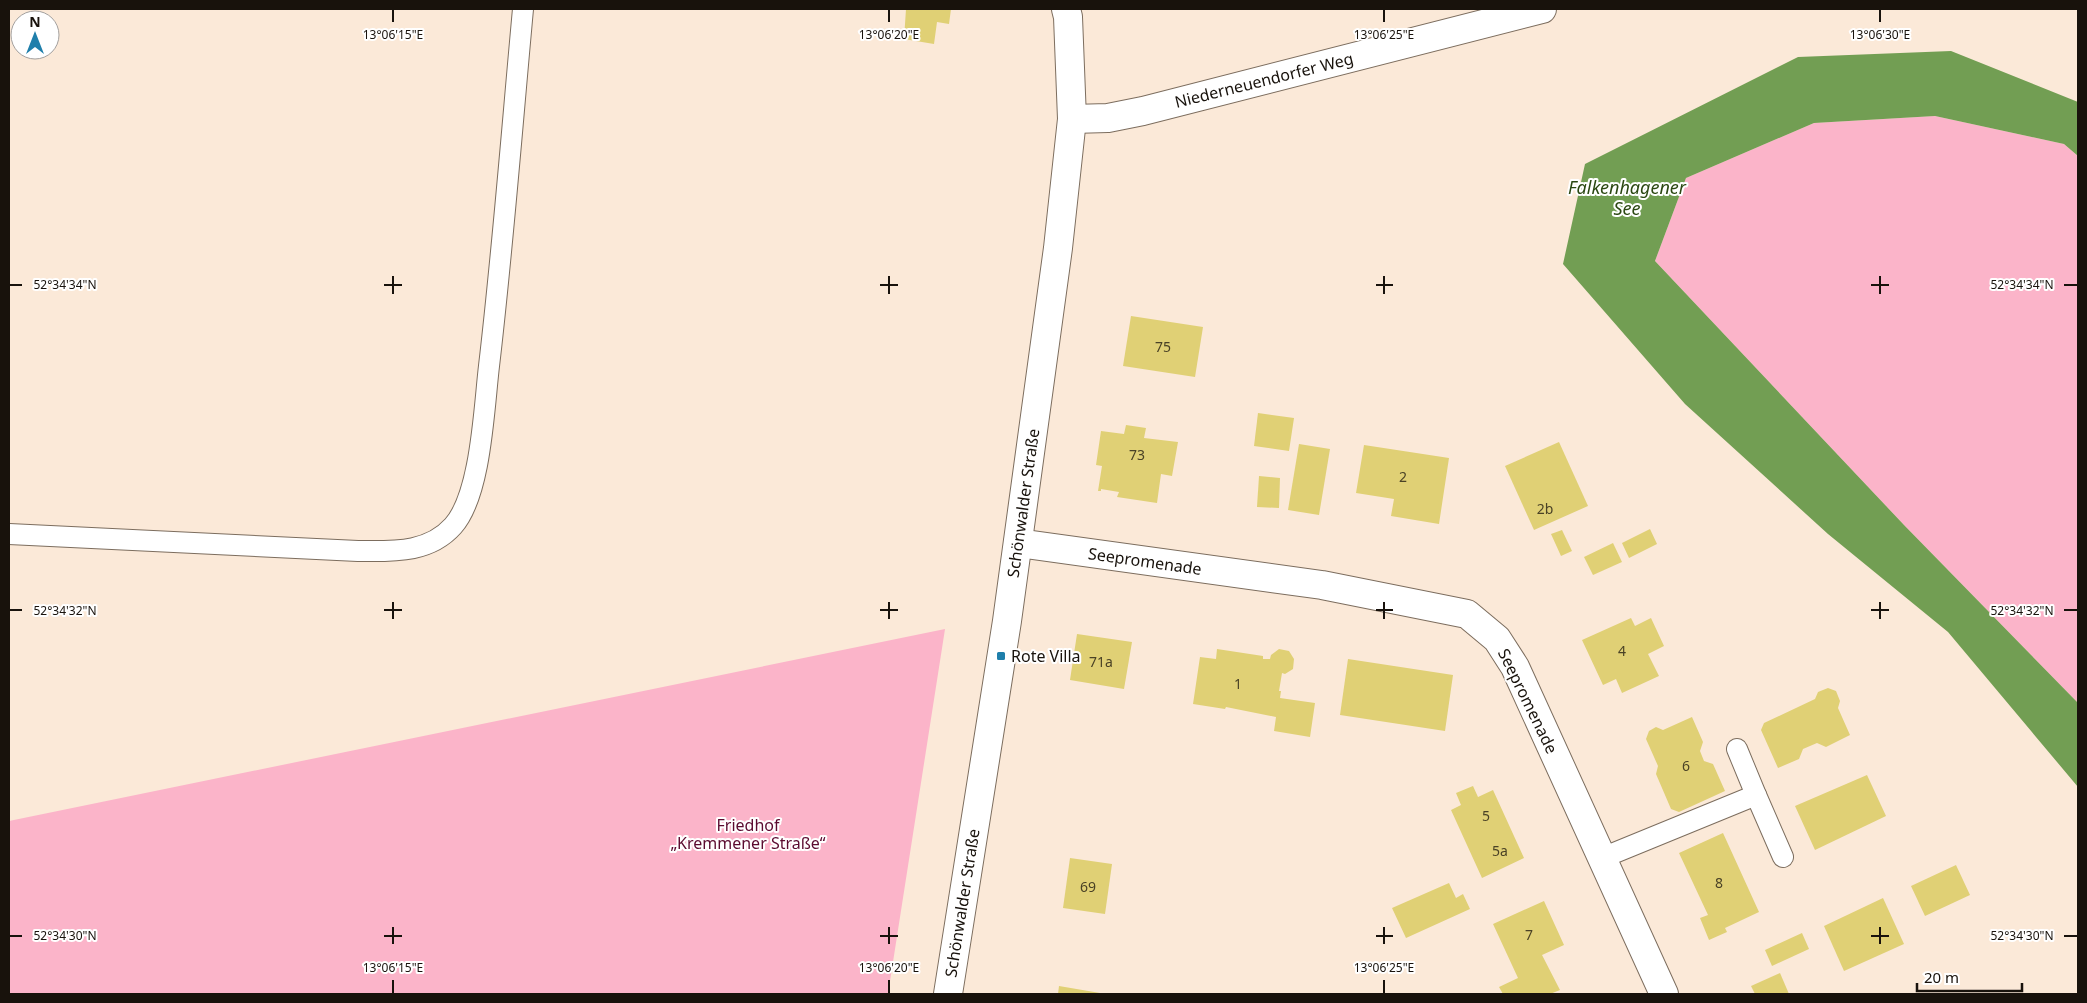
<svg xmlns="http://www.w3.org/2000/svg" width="2087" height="1003" font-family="'Noto Sans',sans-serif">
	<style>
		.green { fill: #fbb4c9 }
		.water { fill: #729e53 }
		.building { fill: #e0d075 }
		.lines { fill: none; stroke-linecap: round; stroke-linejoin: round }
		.lane-casing { stroke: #7c6d5e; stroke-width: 22 }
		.street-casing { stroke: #7c6d5e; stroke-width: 30 }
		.secondary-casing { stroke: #7c6d5e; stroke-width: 30 }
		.lane { stroke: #fff; stroke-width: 20 }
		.street { stroke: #fff; stroke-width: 28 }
		.secondary { stroke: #fff; stroke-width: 28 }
		.ticks { fill: none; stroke: #18120c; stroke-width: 2 }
		.poi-dot { fill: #1f7fab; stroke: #fff; stroke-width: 2 }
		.labels { text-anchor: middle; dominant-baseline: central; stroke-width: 4; stroke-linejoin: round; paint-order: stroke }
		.number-label { font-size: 14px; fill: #4a4226 }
		.street-label { font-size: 16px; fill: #18120c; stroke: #fff }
		.poi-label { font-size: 16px; fill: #18120c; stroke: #fff; text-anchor: start }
		.park-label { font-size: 16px; fill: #5b0a2f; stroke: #fff }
		.water-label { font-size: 18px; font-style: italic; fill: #2b4812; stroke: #fff }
		.ticks-label { font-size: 12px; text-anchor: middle; fill: #18120c; stroke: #fff; stroke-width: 4; stroke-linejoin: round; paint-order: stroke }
	</style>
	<rect width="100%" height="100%" fill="#fbe9d8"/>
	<g class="green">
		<polygon points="1935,116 2064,144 2078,156 2078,703 1904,525 1655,261 1686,178 1814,123"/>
		<polygon points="945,629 888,994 9,994 9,821"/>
	</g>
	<polygon class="water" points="1951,51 2078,102 2078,156 2064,144 1935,116 1814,123 1686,178 1655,261 1904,525 2078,703 2078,787 1948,632 1828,534 1685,404 1563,264 1585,164 1798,57"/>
	<g class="building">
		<polygon points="906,9 951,9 949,24 937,22 934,44 904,39"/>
		<polygon points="1131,316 1203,327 1195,377 1123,366"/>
		<polygon points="1258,413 1294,418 1289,451 1254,446"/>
		<polygon points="1126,425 1146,428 1144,438 1178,442 1172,476 1161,474 1157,503 1117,497 1119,492 1101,489 1101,491 1098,491 1102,466 1096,465 1101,431 1124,434"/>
		<polygon points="1559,442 1588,506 1534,530 1505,466"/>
		<polygon points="1299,444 1330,449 1319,515 1288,510"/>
		<polygon points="1364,445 1449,458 1439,524 1391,516 1394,499 1356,493"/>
		<polygon points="1259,476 1280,478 1279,508 1257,507"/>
		<polygon points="1650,529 1657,544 1629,558 1622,543"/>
		<polygon points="1562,530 1572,551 1561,556 1551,534"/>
		<polygon points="1613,543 1622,562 1593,575 1584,557"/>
		<polygon points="1631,618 1635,626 1651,618 1664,646 1648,654 1659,676 1622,693 1616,679 1603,685 1582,640"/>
		<polygon points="1077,634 1132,642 1124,689 1070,680"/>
		<polygon points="1217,649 1263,656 1263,659 1270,659 1271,655 1279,649 1289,651 1294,659 1293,669 1285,674 1282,673 1279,691 1281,691 1280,698 1315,703 1310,737 1274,731 1276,717 1226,707 1225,709 1193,704 1200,657 1216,659"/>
		<polygon points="1348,659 1453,675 1445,731 1340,715"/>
		<polygon points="1828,688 1836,691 1840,701 1838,708 1850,735 1826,747 1817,743 1803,749 1799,759 1778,768 1761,730 1764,723 1815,699 1818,692"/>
		<polygon points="1692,717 1703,742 1700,751 1704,761 1713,764 1725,791 1679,812 1671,809 1656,774 1658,766 1646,739 1649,731 1656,727 1663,730"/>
		<polygon points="1867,775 1886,816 1815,850 1795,806"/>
		<polygon points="1473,786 1478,797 1493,790 1524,858 1482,878 1451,810 1461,805 1456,793"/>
		<polygon points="1723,833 1759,912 1725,928 1727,932 1709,940 1700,918 1708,915 1679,853"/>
		<polygon points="1070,858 1112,864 1105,914 1063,908"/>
		<polygon points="1956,865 1970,895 1925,916 1911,886"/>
		<polygon points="1449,883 1456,898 1463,894 1470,909 1406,938 1392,908"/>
		<polygon points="1883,898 1904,944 1844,971 1824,926"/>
		<polygon points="1544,901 1564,945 1542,955 1560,990 1550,994 1503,994 1499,987 1518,978 1493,924"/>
		<polygon points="1802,933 1809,949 1772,966 1765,950"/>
		<polygon points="1780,973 1789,994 1755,994 1751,986"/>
		<polygon points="1059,986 1100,993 1100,994 1058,994"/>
	</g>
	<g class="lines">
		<g class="lane-casing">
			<g id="lane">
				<path d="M9,534l349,17c33,0 70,3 95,-25 28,-31 31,-118 36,-160 14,-119 23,-238 34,-357"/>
				<polyline points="1756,795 1783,857"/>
				<polyline points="1602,858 1756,795 1737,749"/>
			</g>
		</g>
		<g class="street-casing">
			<polyline id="street" points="1018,543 1322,585 1467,614 1497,639 1515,667 1664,994"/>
		</g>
		<g class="secondary-casing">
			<g id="secondary">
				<polyline points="1072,119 1108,118 1143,111 1542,9"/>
				<polyline points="948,994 1007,621 1058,248 1072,119 1068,17 1066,9"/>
			</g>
		</g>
		<use href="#lane" class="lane"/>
		<use href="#street" class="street"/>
		<use href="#secondary" class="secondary"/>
	</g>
	<path class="ticks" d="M393,10v12M889,10v12M1384,10v12M1880,10v12M393,276v18M889,276v18M1384,276v18M1880,276v18M10,285h12M384,285h18M880,285h18M1376,285h17M1871,285h18M2064,285h13M393,602v17M889,602v17M1384,602v17M1880,602v17M10,610h12M384,610h18M880,610h18M1376,610h17M1871,610h18M2064,610h13M393,927v17M889,927v17M1384,927v17M1880,927v17M10,936h12M384,936h18M880,936h18M1376,936h17M1871,936h18M2064,936h13M393,980v13M889,980v13M1384,980v13"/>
	<rect class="poi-dot" x="996" y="651" width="10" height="10" rx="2.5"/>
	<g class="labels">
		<g class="number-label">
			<text x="1163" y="346">75</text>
			<text x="1137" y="454">73</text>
			<text x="1403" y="476">2</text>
			<text x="1545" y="508">2b</text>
			<text x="1622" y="650">4</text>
			<text x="1101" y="661">71a</text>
			<text x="1238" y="683">1</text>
			<text x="1686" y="765">6</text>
			<text x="1486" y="815">5</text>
			<text x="1500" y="850">5a</text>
			<text x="1719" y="882">8</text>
			<text x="1088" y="886">69</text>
			<text x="1529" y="934">7</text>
		</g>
		<g class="street-label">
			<text transform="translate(1264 80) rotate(-14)">Niederneuendorfer Weg</text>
			<text transform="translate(1023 503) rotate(-82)">Schönwalder Straße</text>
			<text transform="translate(1145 561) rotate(8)">Seepromenade</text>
			<text transform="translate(1528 701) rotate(64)">Seepromenade</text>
			<text transform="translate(962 903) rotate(-81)">Schönwalder Straße</text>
		</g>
		<g class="poi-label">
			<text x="1011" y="656">Rote Villa</text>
		</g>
		<g class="park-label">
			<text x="748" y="825">Friedhof<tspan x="748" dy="18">„Kremmener Straße“</tspan></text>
		</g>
		<g class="water-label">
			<text x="1627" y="187">Falkenhagener<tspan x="1627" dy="21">See</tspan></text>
		</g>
	</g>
	<g class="ticks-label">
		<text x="393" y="39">13°06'15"E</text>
		<text x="889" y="39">13°06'20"E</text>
		<text x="1384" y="39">13°06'25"E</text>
		<text x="1880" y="39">13°06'30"E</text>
		<text x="65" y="289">52°34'34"N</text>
		<text x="2022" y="289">52°34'34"N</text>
		<text x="65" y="615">52°34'32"N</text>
		<text x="2022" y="615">52°34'32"N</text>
		<text x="65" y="940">52°34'30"N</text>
		<text x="2022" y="940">52°34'30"N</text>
		<text x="393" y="972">13°06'15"E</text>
		<text x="889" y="972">13°06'20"E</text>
		<text x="1384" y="972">13°06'25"E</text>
	</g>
	<rect width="2087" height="1003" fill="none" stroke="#18120c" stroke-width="20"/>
	<g transform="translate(35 35)"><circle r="24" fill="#ffffff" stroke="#a3a09e"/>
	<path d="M0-4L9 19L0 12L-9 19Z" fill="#1f7fab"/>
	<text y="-8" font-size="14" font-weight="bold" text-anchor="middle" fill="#18120c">N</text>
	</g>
	<path d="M1917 983v8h105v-8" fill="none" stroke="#18120c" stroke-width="2.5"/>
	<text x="1924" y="983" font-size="15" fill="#18120c" stroke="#ffffff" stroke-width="4" paint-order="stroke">20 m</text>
</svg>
